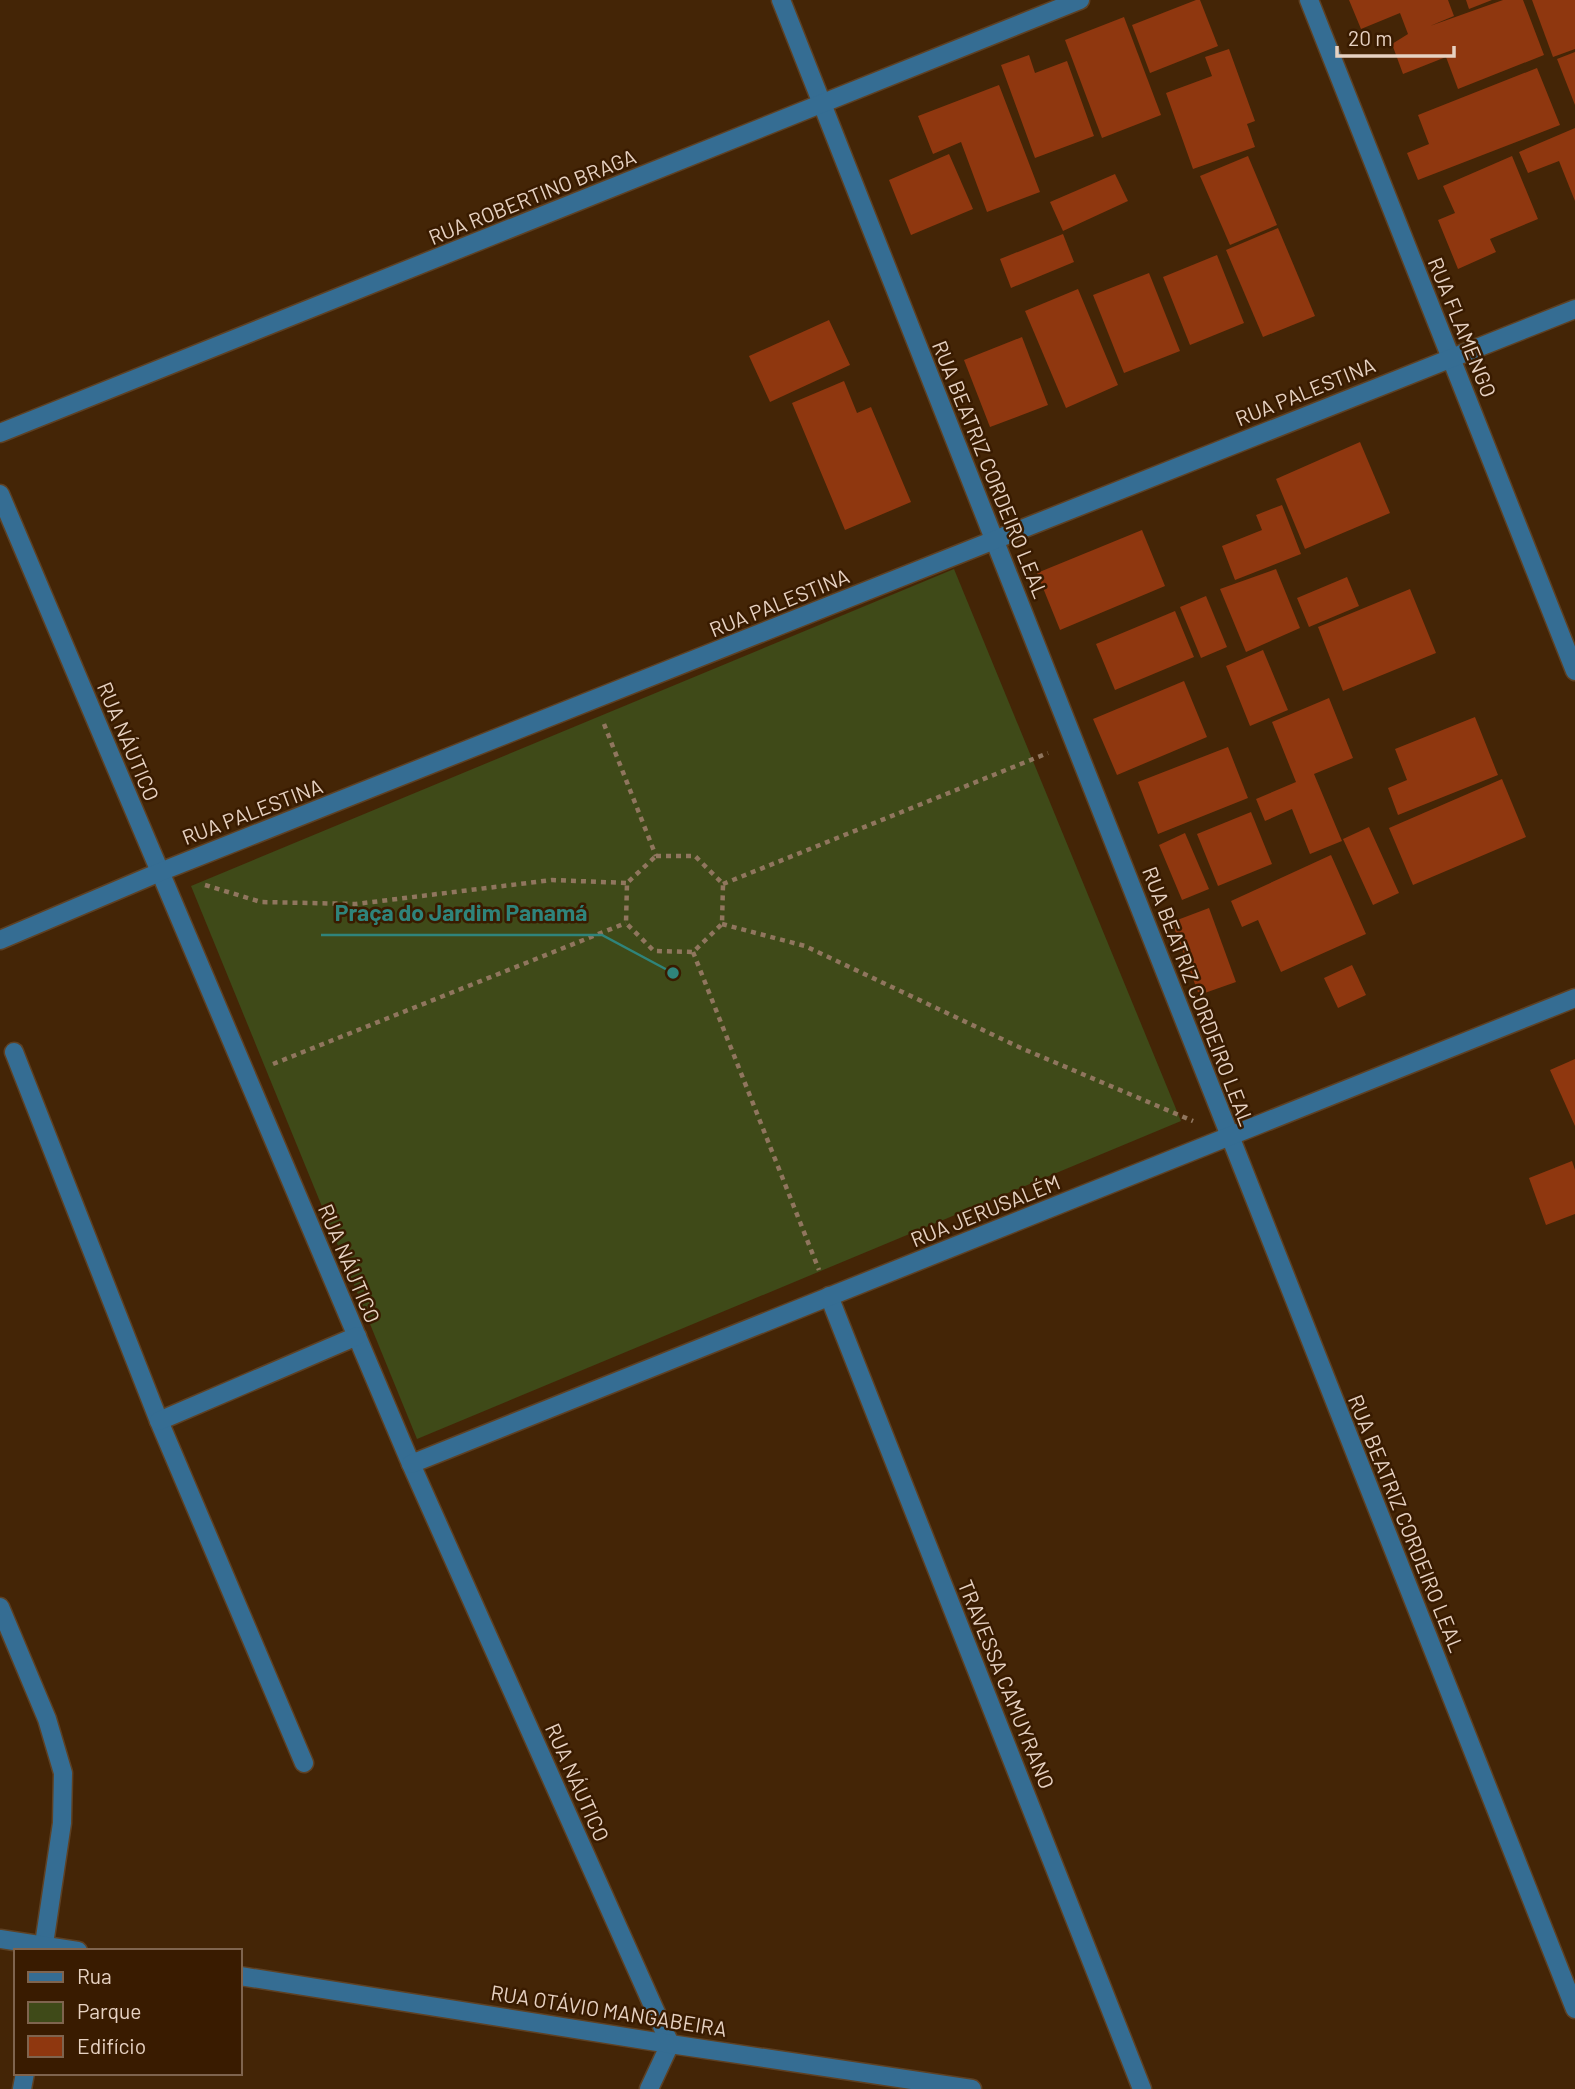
<svg xmlns="http://www.w3.org/2000/svg" width="1575" height="2089" font-family="Barlow,sans-serif">
	<style>
		.green { fill: #3f4a18 }
		.building { fill: #8f370f }
		.lines { fill: none; stroke-linecap: round; stroke-linejoin: round }
		.minor-casing { stroke: #5e4124; stroke-width: 21 }
		.path { stroke: #90765e; stroke-width: 4.5; stroke-dasharray: 5 5; stroke-linecap: butt }
		.minor { stroke: #356d93; stroke-width: 18 }
		.labels { text-anchor: middle; dominant-baseline: central; stroke-width: 5; stroke-linejoin: round; paint-order: stroke }
		.street-label { font-size: 21px; fill: #e7d2c2; stroke: #391b00 }
		.leader { fill: none; stroke: #2f847b; stroke-width: 2.5 }
		.callout-dot { fill: #2f847b; stroke: #391b00; stroke-width: 2.5 }
		.callout-label { font-size: 23px; text-anchor: middle; font-weight: bold; fill: #2f847b; stroke: #391b00; stroke-width: 5; stroke-linejoin: round; paint-order: stroke }
	</style>
	<rect width="100%" height="100%" fill="#442506"/>
	<polygon class="green" points="954,569 1181,1121 417,1439 191,886"/>
	<g class="building">
		<polygon points="1196,0 1200,0 1218,46 1150,73 1132,25"/>
		<polygon points="1349,0 1448,0 1454,16 1430,26 1503,0 1523,0 1544,55 1458,89 1446,57 1403,74 1392,44 1408,34 1400,13 1361,29"/>
		<polygon points="1466,0 1492,0 1469,9"/>
		<polygon points="1532,0 1575,0 1575,49 1553,57"/>
		<polygon points="1124,17 1161,115 1102,138 1065,40"/>
		<polygon points="1229,49 1255,121 1247,124 1255,147 1193,169 1166,93 1212,76 1205,57"/>
		<polygon points="1575,52 1575,105 1557,59"/>
		<polygon points="1029,55 1035,73 1067,61 1094,136 1035,158 1001,65"/>
		<polygon points="1537,68 1560,125 1418,180 1407,153 1429,144 1418,115"/>
		<polygon points="999,85 1040,192 987,212 961,142 933,154 918,116"/>
		<polygon points="1575,128 1575,201 1559,161 1528,173 1519,152"/>
		<polygon points="949,154 973,209 911,235 889,180"/>
		<polygon points="1248,156 1277,225 1230,245 1200,176"/>
		<polygon points="1512,156 1538,219 1490,239 1496,252 1458,269 1438,220 1455,213 1443,186"/>
		<polygon points="1115,174 1128,201 1063,231 1050,202"/>
		<polygon points="1278,228 1315,316 1263,337 1226,250"/>
		<polygon points="1063,234 1074,262 1011,288 1000,259"/>
		<polygon points="1217,255 1244,323 1190,345 1163,277"/>
		<polygon points="1149,273 1180,351 1124,373 1093,295"/>
		<polygon points="1078,289 1118,385 1066,408 1025,311"/>
		<polygon points="829,320 850,365 770,402 749,356"/>
		<polygon points="1022,337 1048,405 990,427 964,360"/>
		<polygon points="844,381 857,413 871,407 911,502 845,530 792,403"/>
		<polygon points="1360,442 1390,513 1305,549 1276,479"/>
		<polygon points="1282,505 1301,554 1235,580 1222,546 1262,530 1256,515"/>
		<polygon points="1142,530 1165,586 1060,630 1037,573"/>
		<polygon points="1276,569 1300,628 1246,652 1220,589"/>
		<polygon points="1347,577 1359,606 1309,627 1297,598"/>
		<polygon points="1410,589 1436,653 1343,691 1318,627"/>
		<polygon points="1206,596 1227,647 1201,658 1180,607"/>
		<polygon points="1175,611 1194,657 1115,690 1096,644"/>
		<polygon points="1263,650 1288,710 1250,726 1226,666"/>
		<polygon points="1184,681 1207,737 1117,775 1093,719"/>
		<polygon points="1329,698 1353,758 1314,774 1342,841 1310,854 1292,809 1265,821 1256,799 1296,782 1272,722"/>
		<polygon points="1475,717 1498,775 1398,815 1388,788 1407,780 1395,749"/>
		<polygon points="1228,747 1248,798 1158,834 1138,782"/>
		<polygon points="1502,779 1526,837 1413,885 1389,828"/>
		<polygon points="1251,812 1272,864 1218,886 1197,834"/>
		<polygon points="1369,827 1399,893 1373,905 1343,839"/>
		<polygon points="1185,833 1209,889 1182,900 1159,845"/>
		<polygon points="1331,855 1366,934 1281,972 1258,920 1242,927 1231,901"/>
		<polygon points="1209,908 1236,982 1199,995 1172,922"/>
		<polygon points="1352,965 1366,995 1338,1008 1324,978"/>
		<polygon points="1575,1059 1575,1126 1550,1070"/>
		<polygon points="1572,1161 1575,1170 1575,1214 1546,1225 1529,1178"/>
	</g>
	<g class="lines">
		<g class="minor-casing">
			<g id="minor">
				<polyline points="781,0 1575,2009"/>
				<polyline points="1309,0 1575,671"/>
				<polyline points="0,433 1080,0"/>
				<polyline points="0,494 411,1464 670,2044 649,2089"/>
				<polyline points="0,940 160,872 1575,309"/>
				<polyline points="14,1052 159,1421 304,1763"/>
				<polyline points="829,1296 1142,2089"/>
				<polyline points="159,1421 357,1336"/>
				<polyline points="411,1464 1575,998"/>
				<polyline points="0,1607 47,1719 63,1773 62,1823 43,1951"/>
				<polyline points="0,1939 78,1951"/>
				<polyline points="240,1976 670,2044 972,2089"/>
				<polyline points="22,2089 25,2073"/>
			</g>
		</g>
		<g class="path">
			<polyline points="604,724 656,856"/>
			<polygon points="656,856 695,856 723,884 722,924 693,952 654,951 626,923 627,883"/>
			<polyline points="723,884 1048,753"/>
			<polyline points="205,885 261,902 356,904 552,880 627,883"/>
			<polyline points="722,924 805,946 1021,1048 1193,1121"/>
			<polyline points="693,952 819,1270"/>
			<polyline points="273,1064 626,923"/>
		</g>
		<use href="#minor" class="minor"/>
	</g>
	<g class="labels">
		<g class="street-label">
			<text transform="translate(532 196) rotate(-22)">RUA ROBERTINO BRAGA</text>
			<text transform="translate(1463 327) rotate(68)">RUA FLAMENGO</text>
			<text transform="translate(1305 391) rotate(-22)">RUA PALESTINA</text>
			<text transform="translate(991 469) rotate(68)">RUA BEATRIZ CORDEIRO LEAL</text>
			<text transform="translate(779 602) rotate(-22)">RUA PALESTINA</text>
			<text transform="translate(129 741) rotate(67)">RUA NÁUTICO</text>
			<text transform="translate(252 811) rotate(-21)">RUA PALESTINA</text>
			<text transform="translate(1199 996) rotate(69)">RUA BEATRIZ CORDEIRO LEAL</text>
			<text transform="translate(985 1210) rotate(-22)">RUA JERUSALÉM</text>
			<text transform="translate(350 1263) rotate(67)">RUA NÁUTICO</text>
			<text transform="translate(1407 1523) rotate(68)">RUA BEATRIZ CORDEIRO LEAL</text>
			<text transform="translate(1007 1684) rotate(68)">TRAVESSA CAMUYRANO</text>
			<text transform="translate(578 1782) rotate(66)">RUA NÁUTICO</text>
			<text transform="translate(609 2010) rotate(9)">RUA OTÁVIO MANGABEIRA</text>
		</g>
	</g>
	<path class="leader" d="M673 973L602 935H321"/>
	<circle class="callout-dot" cx="673" cy="973" r="7"/>
	<g class="callout-label">
		<text x="461" y="921">Praça do Jardim Panamá</text>
	</g>
	<rect x="14" y="1949" width="228" height="126" fill="#391b00" stroke="#7f644e" stroke-width="2"/>
	<rect x="28" y="1972" width="35" height="10" fill="#356d93" stroke="#7f644e" stroke-width="2"/>
	<text x="77" y="1984" font-size="21" fill="#e7d2c2">Rua</text>
	<rect x="28" y="2002" width="35" height="21" fill="#3f4a18" stroke="#7f644e" stroke-width="2"/>
	<text x="77" y="2019" font-size="21" fill="#e7d2c2">Parque</text>
	<rect x="28" y="2036" width="35" height="21" fill="#8f370f" stroke="#7f644e" stroke-width="2"/>
	<text x="77" y="2054" font-size="21" fill="#e7d2c2">Edifício</text>
	<path d="M1337 46v10h117v-10" fill="none" stroke="#e7d2c2" stroke-width="3.5"/>
	<text x="1348" y="46" font-size="21" fill="#e7d2c2" stroke="#391b00" stroke-width="5" paint-order="stroke">20 m</text>
</svg>
